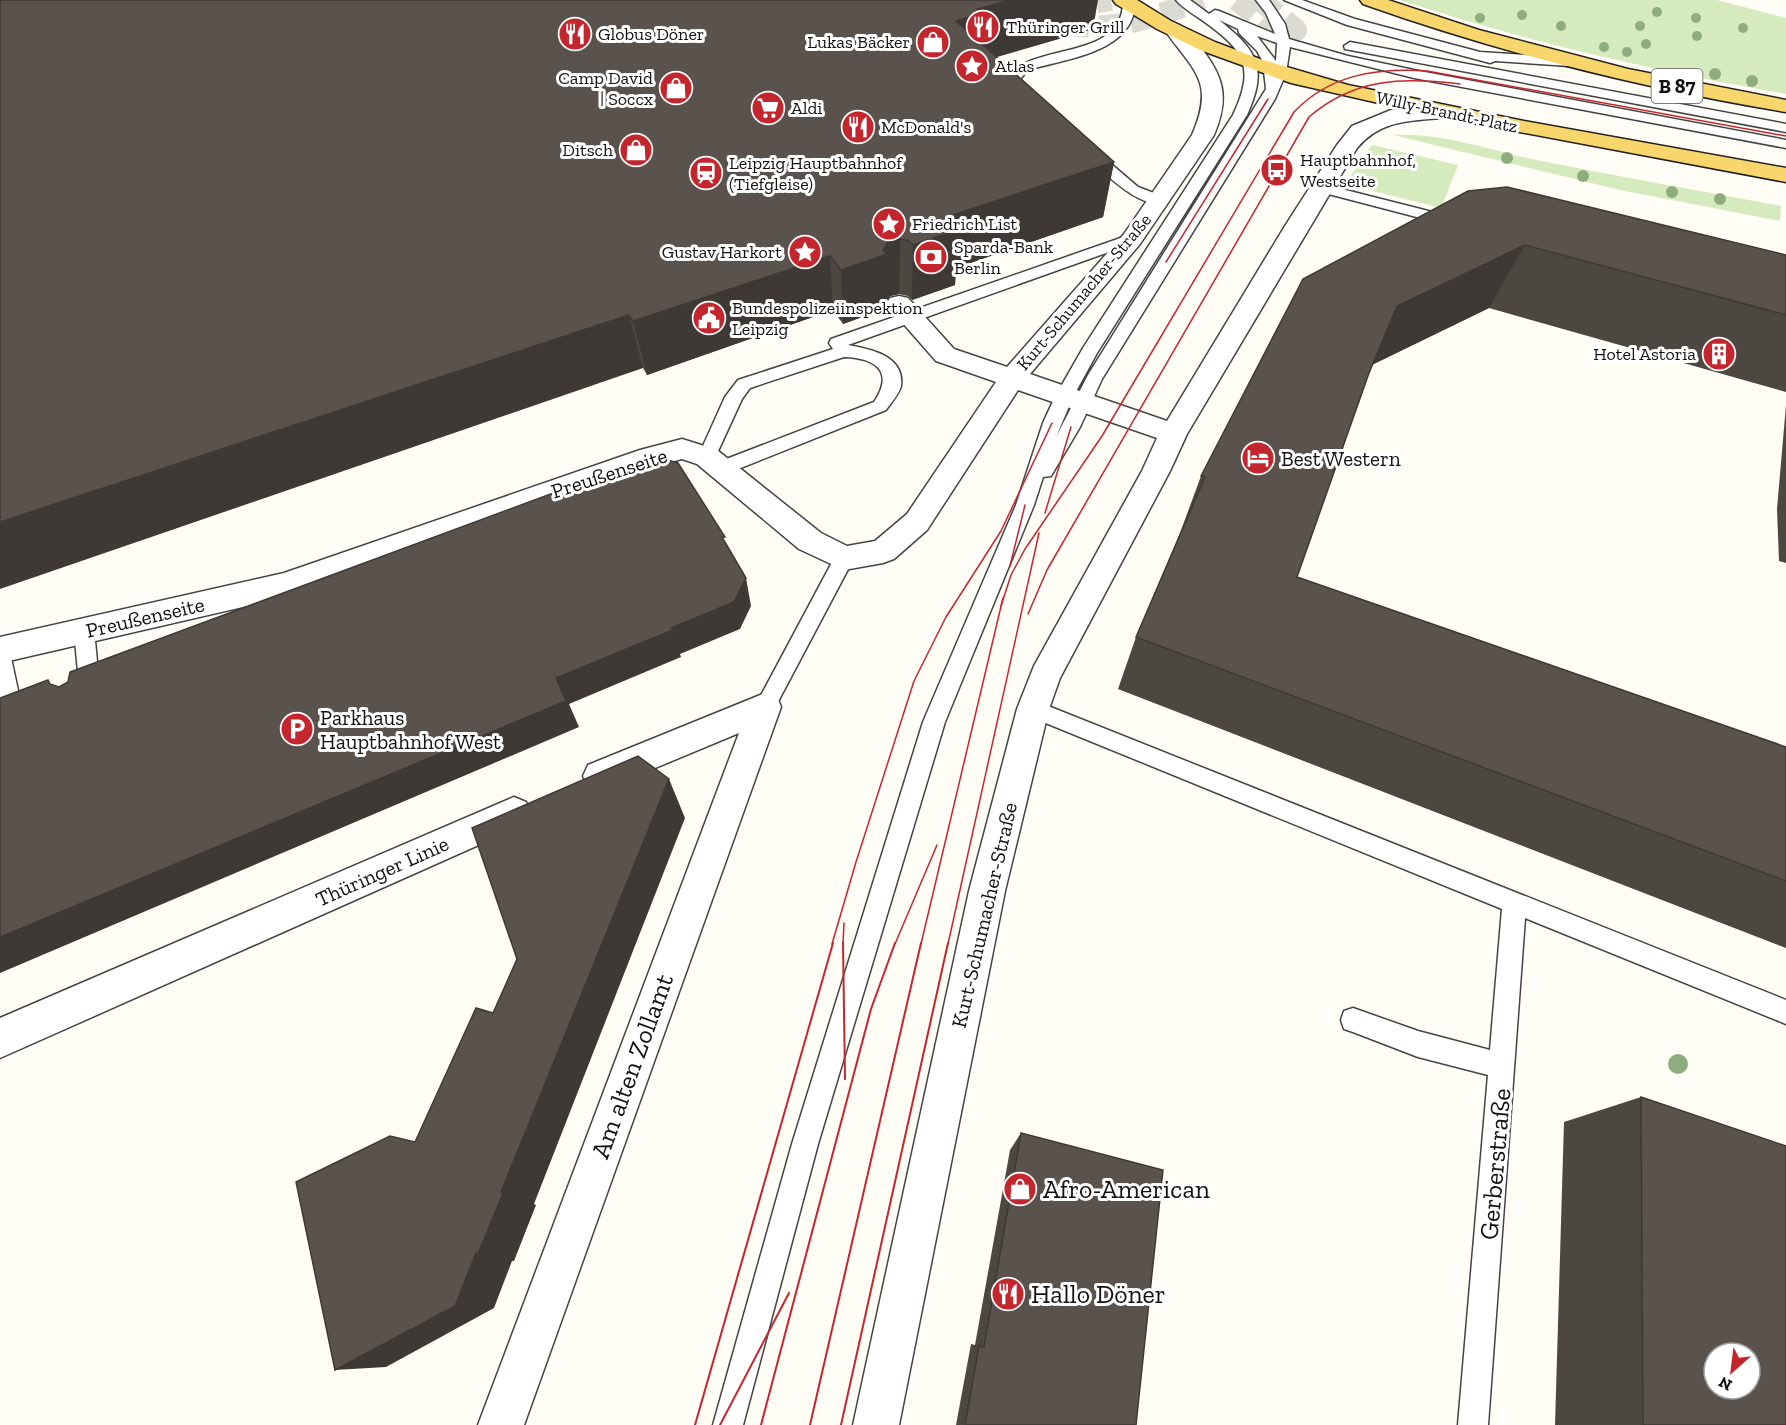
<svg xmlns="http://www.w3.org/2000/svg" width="1786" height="1425" font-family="'Zilla Slab',serif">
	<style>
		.green { fill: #d5ebbd }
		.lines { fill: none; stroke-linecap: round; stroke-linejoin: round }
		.street-tunnel { stroke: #dbdad3; stroke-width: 22; stroke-dasharray: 22 10; stroke-linecap: butt }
		.lane-casing { stroke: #444; stroke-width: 3 }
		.street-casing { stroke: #444; stroke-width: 3 }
		.primary-casing { stroke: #222; stroke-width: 3 }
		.lane { fill: #fff; fill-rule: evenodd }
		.street { fill: #fff; fill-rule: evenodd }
		.primary { fill: #f9d66b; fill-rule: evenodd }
		.tram-far1 { stroke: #c4262e; stroke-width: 1.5 }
		.tram { stroke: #c4262e; stroke-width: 2 }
		.tree { fill: #8dad7f }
		.wall { fill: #4d4742 }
		.shaded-wall { fill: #3f3936 }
		.building { fill: #5a524d; stroke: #3f3936; stroke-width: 1.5; fill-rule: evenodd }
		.labels { text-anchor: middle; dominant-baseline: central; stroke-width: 6; stroke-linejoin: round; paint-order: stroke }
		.far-poi-label { font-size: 18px; fill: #111; stroke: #fff; text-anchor: start }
		.far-street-label { font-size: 18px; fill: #111; stroke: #fff }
		.shield { fill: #fff; stroke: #585858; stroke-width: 1.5 }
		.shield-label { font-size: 20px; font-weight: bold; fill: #111 }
		.poi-label { font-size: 21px; fill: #111; stroke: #fff; text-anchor: start }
		.street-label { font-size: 21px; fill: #111; stroke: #fff }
		.near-street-label { font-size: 26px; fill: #111; stroke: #fff }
		.near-poi-label { font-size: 26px; fill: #111; stroke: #fff; text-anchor: start }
	</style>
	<rect width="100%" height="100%" fill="#fffdf5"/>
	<g class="green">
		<path d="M1400,0h317l69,18v76c-131,-23 -259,-52 -386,-94z"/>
		<path d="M1393,135c49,-3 100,16 148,26 80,16 160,30 240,45l-1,15 -160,-31z"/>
		<polygon points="1372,145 1458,165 1441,208 1345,184"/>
	</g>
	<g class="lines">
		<g class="street-tunnel">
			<path d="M1008,0c19,3 33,17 51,22 49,14 98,-7 144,-22"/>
			<polyline points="1065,0 1088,4 1111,0"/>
			<polyline points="1237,0 1278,33 1296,30 1260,0"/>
		</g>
		<g class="lane-casing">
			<g id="lane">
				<path d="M1129,0l6,4c-2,49 -71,55 -107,66l-7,8v9l10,9 -2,3h-10l-10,-8 -2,-14c27,-35 113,-16 116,-73z"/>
				<path d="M1176,0h14l19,14 6,-4 4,1 56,23 -9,-21 -10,-13h13l16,24 4,15 59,17 66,14 372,70v8l-372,-70 -124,-31 -4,26 -11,26 -173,280 -22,48 -29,49 -8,1 -9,28 -89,217 -127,422 -75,281h-30l79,-281 131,-422 93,-217 27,-82 12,-26 28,-49 150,-233c23,-49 11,-65 -31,-95 -9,-6 -19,-12 -26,-20zM1219,20l19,9 1,4 18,18 6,11 3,27 -178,286 -32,62 17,-40 24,-44 150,-238c21,-47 11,-64 -28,-95zM1257,36l20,7 -1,18z"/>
				<polygon points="1284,0 1302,0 1355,19 1480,52 1569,58 1576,62 1569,66 1495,61 1490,63 1347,25"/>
				<polygon points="1350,42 1786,124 1786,132 1345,49 1344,46"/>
				<path d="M1091,150l5,1 42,36 26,10 2,3 -2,3c-25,6 -60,-31 -78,-46l-2,-3z"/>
				<polygon points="1322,184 1456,218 1458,221 1451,226 1317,191 1315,188 1317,185"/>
				<path d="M1132,234l8,5 -3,3 -289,103c21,4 57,10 53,41 -2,8 -10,17 -15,24l-158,63 -6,2 -6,-2 -3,-5 3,-5 158,-61c21,-31 1,-44 -30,-45l-94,31 -8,11 -29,63 -6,2 -6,-2 -3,-5 27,-60 13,-17 95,-31 -4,-6 2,-4z"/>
				<polygon points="844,551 851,553 854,558 772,713 765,716 758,713 755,707 758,701 837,553"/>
				<polygon points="84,622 91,624 94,630 100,693 97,699 90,702 83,699 80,693 74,630 77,624"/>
				<polygon points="0,645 7,647 10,653 25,723 21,729 14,732 7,729 0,705"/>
				<polygon points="1033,700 1786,1000 1786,1024 1525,918 1488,1425 1458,1425 1488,1075 1418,1057 1353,1032 1344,1029 1341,1020 1344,1011 1353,1008 1418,1031 1490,1050 1502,909 1026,715 1023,709 1026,703"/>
			</g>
		</g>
		<g class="street-casing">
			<g id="street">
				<path d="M1174,23c11,3 17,13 24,21 26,32 32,53 16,91l-74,109 -110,130 137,47 118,-195 52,-81 15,-19 39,-16 52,-4 8,1 3,5 -3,5 -8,1c-35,3 -62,2 -86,30l-170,286 -17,37 -110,207 -11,31 -44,182 -106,534h-46l116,-534 48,-182 17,-43 108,-195 15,-33 -139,-48 -91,140 -33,29 -11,4 -39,7 -45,-21 -102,-85 -15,-5 -27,7 -369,131 -286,66v-26l284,-64 356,-123 42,-11 35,11 104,83 26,13 28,-5 32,-27 89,-132 -60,-21 -50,-57 4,-6 9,-2 9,2 46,51 53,18 117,-133 68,-99c24,-55 1,-64 -28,-106l3,-4z"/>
				<polygon points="765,693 777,697 781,707 524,1425 478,1425 739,733 600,791 588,787 583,776 588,765"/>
				<polygon points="514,797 526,802 531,813 526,824 0,1058 0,1018"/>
			</g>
		</g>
		<g class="primary-casing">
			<g id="primary">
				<polygon points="1113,0 1137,0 1171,21 1215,42 1260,59 1348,85 1524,121 1786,168 1786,182 1440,117 1291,83 1200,50 1157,29 1116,4"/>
				<path d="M1360,0h28l91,30 149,39 158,31v12c-144,-24 -285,-59 -423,-108z"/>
			</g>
		</g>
		<use href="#lane" class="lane"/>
		<use href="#street" class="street"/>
		<use href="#primary" class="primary"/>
		<g class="tram-far1">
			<polyline points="1166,262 1268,99"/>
			<polyline points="1045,513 1071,427"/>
			<polyline points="1010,566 1025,505"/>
			<path d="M1001,606l10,-31 14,-26 77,-113 192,-324c36,-38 83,-44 133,-41l359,65"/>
			<path d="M1028,614l19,-44 262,-453c45,-39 94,-40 151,-33"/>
			<polyline points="832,944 856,862 914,681 946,617 1001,531 1052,423"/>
			<polyline points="843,944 844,923"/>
			<polyline points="895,944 937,845"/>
			<polyline points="921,944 1003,598"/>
			<polyline points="948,944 1039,533"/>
		</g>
		<g class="tram">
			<polyline points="843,943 845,1079"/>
			<polyline points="695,1425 833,943"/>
			<polyline points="720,1425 789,1293"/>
			<polyline points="761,1425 871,1009 895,943"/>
			<polyline points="810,1425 921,943"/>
			<polyline points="841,1425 948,943"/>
		</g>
	</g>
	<g class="tree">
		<circle cx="1657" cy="12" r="5"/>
		<circle cx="1522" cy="15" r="5"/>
		<circle cx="1480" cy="18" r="5"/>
		<circle cx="1696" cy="18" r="5"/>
		<circle cx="1561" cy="26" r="5"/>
		<circle cx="1640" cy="26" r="5"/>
		<circle cx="1743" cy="28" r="5"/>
		<circle cx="1697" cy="36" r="5"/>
		<circle cx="1646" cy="44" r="5"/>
		<circle cx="1604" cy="47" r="5"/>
		<circle cx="1627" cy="52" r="5"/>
		<circle cx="1715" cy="74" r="6"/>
		<circle cx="1752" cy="81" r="6"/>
		<circle cx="1507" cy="158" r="6"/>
		<circle cx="1583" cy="176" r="6"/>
		<circle cx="1672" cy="192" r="6"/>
		<circle cx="1720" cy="199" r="6"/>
		<circle cx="1678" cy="1064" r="10"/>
	</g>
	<g class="wall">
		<polygon points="0,0 1093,29 997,57 1114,162 1103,217 956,268 955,285 912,300 908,296 899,294 890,296 887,300 887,308 843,324 833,310 647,375 643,368"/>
		<polygon points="1468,191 1786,255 1786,392 1489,308 1372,365 1297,577 1786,747 1786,948 1118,689 1136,637 1180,533 1201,476"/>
		<polygon points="1786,405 1786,563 1779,561 1777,509"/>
		<polygon points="1641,1097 1786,1425 1555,1425 1564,1122"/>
		<polygon points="1021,1133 1136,1425 956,1425 971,1344 975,1345 1010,1150"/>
	</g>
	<g class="shaded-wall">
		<polygon points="1011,0 1098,0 1093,29 978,62 956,21 977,9"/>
		<polygon points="1114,162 1103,217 956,268 955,285 912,300 913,245 946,217"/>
		<polygon points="900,239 899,294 890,296 887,300 887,308 843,324 841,270 883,250 889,241"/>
		<polygon points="1525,245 1489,308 1367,367 1397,306"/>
		<polygon points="830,256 833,310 647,375 633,321"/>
		<polygon points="629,315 643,368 0,589 0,522"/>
		<polygon points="746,578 751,606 740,629 680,654 681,657 569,704 579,727 0,973 0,937 556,678 671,628"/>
		<polygon points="669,779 685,818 534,1204 536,1205 514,1261 512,1261 494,1308 386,1367 335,1370"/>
	</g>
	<g class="building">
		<polygon points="0,0 1011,0 977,9 982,13 956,21 1114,162 946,217 958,230 913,245 909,241 900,239 889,241 883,250 887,254 841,270 830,256 633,321 629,315 0,522"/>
		<polygon points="1507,187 1786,255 1786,315 1525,245 1397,306 1369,373 1297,577 1786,747 1786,881 1136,637 1205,477 1201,476 1303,279 1468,191"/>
		<polygon points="653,456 678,463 725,537 722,537 746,578 734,602 671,628 673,630 556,678 566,701 0,937 0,698 48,680 50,684 59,687 68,682 70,672"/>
		<polygon points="638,756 669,779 501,1192 503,1193 478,1254 476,1253 455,1306 335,1370 296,1182 390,1136 415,1142 476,1008 493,1013 517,959 472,828"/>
		<path d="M1641,1097l145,49v279h-143zM1714,1353h36v36h-36z"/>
		<polygon points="1021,1133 1163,1170 1136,1425 965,1425 979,1346 984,1347"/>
	</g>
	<defs>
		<g id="restaurant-disc" transform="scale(1.725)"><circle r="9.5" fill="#c4262e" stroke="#fff"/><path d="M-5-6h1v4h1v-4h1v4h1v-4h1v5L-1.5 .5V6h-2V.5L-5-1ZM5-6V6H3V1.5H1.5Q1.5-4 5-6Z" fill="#fff"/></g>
		<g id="shop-disc" transform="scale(1.725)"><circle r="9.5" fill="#c4262e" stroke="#fff"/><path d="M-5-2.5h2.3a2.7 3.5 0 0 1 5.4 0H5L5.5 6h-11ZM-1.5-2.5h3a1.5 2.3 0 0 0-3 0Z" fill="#fff"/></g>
		<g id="sight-disc" transform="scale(1.725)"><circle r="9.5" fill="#c4262e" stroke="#fff"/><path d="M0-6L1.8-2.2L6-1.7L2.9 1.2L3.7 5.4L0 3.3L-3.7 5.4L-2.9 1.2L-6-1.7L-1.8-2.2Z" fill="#fff"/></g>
		<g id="supermarket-disc" transform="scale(1.725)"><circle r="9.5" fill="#c4262e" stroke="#fff"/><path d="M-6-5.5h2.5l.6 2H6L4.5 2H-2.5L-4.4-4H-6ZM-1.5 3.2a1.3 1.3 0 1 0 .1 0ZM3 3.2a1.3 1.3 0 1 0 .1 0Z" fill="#fff"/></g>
		<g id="bus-disc" transform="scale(1.725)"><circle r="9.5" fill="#c4262e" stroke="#fff"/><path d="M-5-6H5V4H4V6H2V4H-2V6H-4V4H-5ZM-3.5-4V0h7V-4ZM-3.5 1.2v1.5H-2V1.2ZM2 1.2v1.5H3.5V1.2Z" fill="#fff"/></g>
		<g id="station-disc" transform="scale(1.725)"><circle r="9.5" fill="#c4262e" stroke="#fff"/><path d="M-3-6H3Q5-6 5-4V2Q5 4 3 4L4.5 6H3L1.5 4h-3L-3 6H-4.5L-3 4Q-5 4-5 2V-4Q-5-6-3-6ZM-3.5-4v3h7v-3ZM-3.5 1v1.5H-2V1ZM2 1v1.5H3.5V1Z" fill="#fff"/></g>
		<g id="bank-disc" transform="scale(1.725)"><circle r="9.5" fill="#c4262e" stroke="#fff"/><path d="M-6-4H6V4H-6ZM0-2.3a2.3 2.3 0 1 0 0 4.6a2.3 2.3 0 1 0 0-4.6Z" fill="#fff"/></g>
		<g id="civic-disc" transform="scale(1.725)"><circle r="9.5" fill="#c4262e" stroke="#fff"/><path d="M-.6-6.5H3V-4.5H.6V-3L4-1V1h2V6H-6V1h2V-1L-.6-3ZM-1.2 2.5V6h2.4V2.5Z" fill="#fff"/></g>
		<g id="building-disc" transform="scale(1.725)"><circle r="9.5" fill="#c4262e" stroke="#fff"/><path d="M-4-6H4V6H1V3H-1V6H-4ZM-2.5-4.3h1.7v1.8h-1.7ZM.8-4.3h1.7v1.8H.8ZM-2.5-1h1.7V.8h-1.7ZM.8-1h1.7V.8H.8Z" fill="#fff"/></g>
		<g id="hotel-disc" transform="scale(1.725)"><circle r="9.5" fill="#c4262e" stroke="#fff"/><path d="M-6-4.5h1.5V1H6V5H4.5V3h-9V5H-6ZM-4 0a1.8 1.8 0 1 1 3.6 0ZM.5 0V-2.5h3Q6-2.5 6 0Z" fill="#fff"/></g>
		<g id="parking-disc" transform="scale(1.725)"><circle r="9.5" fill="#c4262e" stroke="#fff"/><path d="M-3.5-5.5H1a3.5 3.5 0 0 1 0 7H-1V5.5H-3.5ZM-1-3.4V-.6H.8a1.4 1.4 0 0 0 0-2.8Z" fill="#fff"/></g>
	</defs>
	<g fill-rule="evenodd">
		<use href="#restaurant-disc" x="983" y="27"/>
		<use href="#restaurant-disc" x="575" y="34"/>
		<use href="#shop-disc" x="933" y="42"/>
		<use href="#sight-disc" x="972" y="66"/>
		<use href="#shop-disc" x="676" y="88"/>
		<use href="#supermarket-disc" x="768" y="108"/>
		<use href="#restaurant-disc" x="858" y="127"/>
		<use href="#shop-disc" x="636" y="150"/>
		<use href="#bus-disc" x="1277" y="170"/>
		<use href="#station-disc" x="706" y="173"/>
		<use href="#sight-disc" x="889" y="224"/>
		<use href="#sight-disc" x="805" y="252"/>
		<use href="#bank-disc" x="931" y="257"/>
		<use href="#civic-disc" x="709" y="318"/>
		<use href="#building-disc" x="1719" y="354"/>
		<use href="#hotel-disc" x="1258" y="458"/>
		<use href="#parking-disc" x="297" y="729"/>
		<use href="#shop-disc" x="1020" y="1189"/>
		<use href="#restaurant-disc" x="1008" y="1294"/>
	</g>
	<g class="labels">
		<g class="far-poi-label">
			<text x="1006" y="27">Thüringer Grill</text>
			<text x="598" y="34">Globus Döner</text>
			<text x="910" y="42" text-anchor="end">Lukas Bäcker</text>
			<text x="995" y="66">Atlas</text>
			<text x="653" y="78" text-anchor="end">Camp David<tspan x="653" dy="21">| Soccx</tspan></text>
			<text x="791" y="108">Aldi</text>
			<text x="881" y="127">McDonald's</text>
			<text x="613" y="150" text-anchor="end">Ditsch</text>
			<text x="1300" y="160">Hauptbahnhof,<tspan x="1300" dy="21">Westseite</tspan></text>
			<text x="729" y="163">Leipzig Hauptbahnhof<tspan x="729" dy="21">(Tiefgleise)</tspan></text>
			<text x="912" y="224">Friedrich List</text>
			<text x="954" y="247">Sparda-Bank<tspan x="954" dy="21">Berlin</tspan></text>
			<text x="782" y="252" text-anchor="end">Gustav Harkort</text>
			<text x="732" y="308">Bundespolizeiinspektion<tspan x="732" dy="21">Leipzig</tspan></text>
			<text x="1696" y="354" text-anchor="end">Hotel Astoria</text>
		</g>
		<g class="far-street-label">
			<text transform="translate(1447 112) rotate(12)">Willy-Brandt-Platz</text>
			<text transform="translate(1084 292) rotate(-50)">Kurt-Schumacher-Straße</text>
		</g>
		<rect class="shield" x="1651.5" y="69" width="51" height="34" rx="4.5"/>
		<g class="shield-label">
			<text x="1677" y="86">B 87</text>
		</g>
		<g class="poi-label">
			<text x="1281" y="458">Best Western</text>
			<text x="320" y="717">Parkhaus<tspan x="320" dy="24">Hauptbahnhof West</tspan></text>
		</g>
		<g class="street-label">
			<text transform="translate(609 473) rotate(-18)">Preußenseite</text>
			<text transform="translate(145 617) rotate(-13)">Preußenseite</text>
			<text transform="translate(382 871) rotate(-24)">Thüringer Linie</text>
			<text transform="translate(984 915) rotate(-77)">Kurt-Schumacher-Straße</text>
		</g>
		<g class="near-street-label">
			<text transform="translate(632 1066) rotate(-70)">Am alten Zollamt</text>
			<text transform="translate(1495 1164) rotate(-85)">Gerberstraße</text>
		</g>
		<g class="near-poi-label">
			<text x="1043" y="1189">Afro-American</text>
			<text x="1031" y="1294">Hallo Döner</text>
		</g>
	</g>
	<g transform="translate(1732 1371) rotate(208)"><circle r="28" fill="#ffffff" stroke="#a0a0a0" stroke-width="1.5"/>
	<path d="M0-4.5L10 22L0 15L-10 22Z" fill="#c4262e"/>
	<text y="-9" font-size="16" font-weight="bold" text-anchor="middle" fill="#111111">N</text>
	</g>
</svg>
